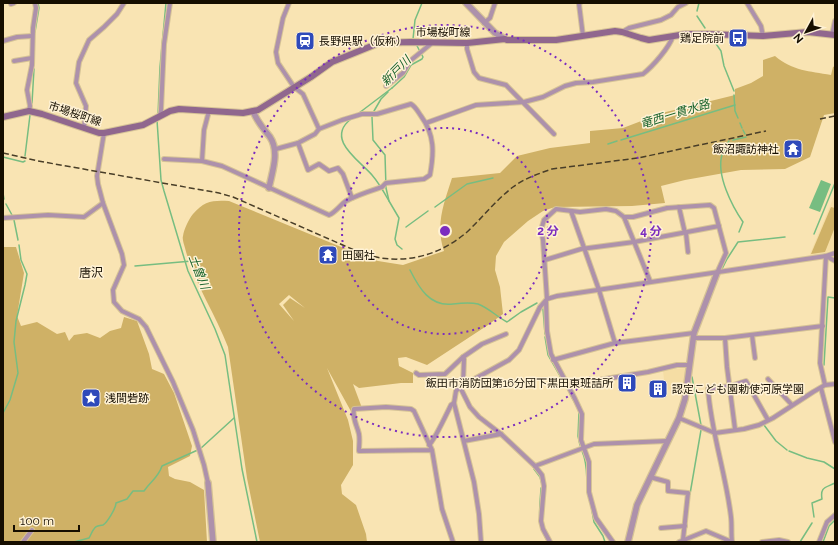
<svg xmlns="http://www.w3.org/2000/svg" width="838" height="545" font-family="Raleway,'Noto Sans JP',sans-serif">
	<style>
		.built { fill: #f5dda4 }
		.green { fill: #cfb166; fill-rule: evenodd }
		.water { fill: #77bd81 }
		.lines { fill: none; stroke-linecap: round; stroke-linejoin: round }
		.stream { stroke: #77bd81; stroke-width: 1.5 }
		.minor-casing { stroke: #d5c296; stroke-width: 6 }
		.tertiary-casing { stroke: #d5c296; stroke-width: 8 }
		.secondary-casing { stroke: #d5c296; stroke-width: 8 }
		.minor { stroke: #ad91ab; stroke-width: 4 }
		.tertiary { stroke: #ad91ab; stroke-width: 5.5 }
		.secondary { stroke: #90678e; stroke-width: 6 }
		.rail { stroke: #493e28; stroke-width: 1.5; stroke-dasharray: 6 3; stroke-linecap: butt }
		.ring { fill: none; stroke: #7b2cbf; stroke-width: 2; stroke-dasharray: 2 4 }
		.labels { text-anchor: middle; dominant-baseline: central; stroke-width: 3; stroke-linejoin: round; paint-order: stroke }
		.street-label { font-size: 11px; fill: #160e00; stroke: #fff2d5 }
		.poi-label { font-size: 11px; fill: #160e00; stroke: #fff2d5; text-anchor: start }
		.water-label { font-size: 12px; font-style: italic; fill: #19632c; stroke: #fff2d5 }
		.neighbourhood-label { font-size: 12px; fill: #160e00; stroke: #fff2d5 }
		.centre { fill: #7b2cbf; stroke: #fff2d5; stroke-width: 2 }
		.ring-label { font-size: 12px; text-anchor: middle; font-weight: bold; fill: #7b2cbf; stroke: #fff2d5; stroke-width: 3; stroke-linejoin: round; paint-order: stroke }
	</style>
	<rect width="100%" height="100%" fill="#f9e4b3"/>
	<g class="built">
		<polygon points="835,194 835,250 811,256 810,254"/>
		<polygon points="686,368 684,389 665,390 663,370"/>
	</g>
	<g class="green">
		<path d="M775,56c18,15 34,15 56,19l2,-8 2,-1v47l-11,2 -14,42 -25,12 -44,1 -56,10 -24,6 4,17 -33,3 -77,1 -12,4 -15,10 -24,21 -8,14 -1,14 5,17 3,27 -15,11 -61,40 -21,-8 -8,1 1,8 14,7v10h-12l-42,5 -6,-4 9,24 -8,1 -1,6 -26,-47 21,52 5,21v24l-12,20 1,9 14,11 10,29 1,8h-107l-13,-64 -19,-131c-13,-34 -34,-64 -43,-99 -1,-4 -3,-9 -2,-12 1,-7 6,-17 10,-22 11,-13 20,-14 36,-13l139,57 10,3 25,4 41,-14c-9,-26 0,-48 8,-73l48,-5 17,-17 33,-8 40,-5v-12l33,-3 39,-15 73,-18v-6l16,-6 12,-7v-16zM289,295l16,13 -15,-10 -7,7 11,16 -15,-17z"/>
		<polygon points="831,207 835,208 835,227 825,252 811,254"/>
		<polygon points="3,247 16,247 24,273 17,316 21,326 37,322 57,334 65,332 69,341 74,335 87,333 100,338 110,331 121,328 124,317 137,321 149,354 152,369 164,374 174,393 192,446 190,456 168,467 169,476 175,479 190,482 204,490 207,542 153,542 152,541 151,542 3,542"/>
	</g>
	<polygon class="water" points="821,180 831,184 820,212 809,208"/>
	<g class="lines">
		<g class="stream">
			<polyline points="697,11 699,3"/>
			<polyline points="697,16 705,28"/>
			<polyline points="35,32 39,8 38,3"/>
			<polyline points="712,38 721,51 724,66 734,91"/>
			<polyline points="413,39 415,20 422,3"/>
			<polyline points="392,88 404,77 411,65 422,59 423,57 416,44"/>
			<polyline points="734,95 735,111 738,118"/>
			<polyline points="32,103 34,69"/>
			<polyline points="374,111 381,99 388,92"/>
			<polyline points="359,113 392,88"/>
			<polyline points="158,115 160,67 166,3"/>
			<polyline points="372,117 373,140 385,155 386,188 389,201 399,218 395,239 397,245 402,249"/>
			<path d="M351,119c-26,20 8,41 21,56 7,8 12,17 17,26"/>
			<polyline points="157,120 161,180 164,191 188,271 215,329 225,355 242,469 257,542"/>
			<polyline points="740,123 742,128"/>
			<polyline points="743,130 745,134"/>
			<polyline points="621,140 735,105"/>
			<polyline points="733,140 746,137"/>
			<path d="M729,141c-3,4 -5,9 -7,14 -6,20 10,51 21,67l-4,10"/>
			<polyline points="608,144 617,141"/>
			<polyline points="25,156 30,115"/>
			<polyline points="3,157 23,162 25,161"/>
			<polyline points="3,193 4,199"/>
			<polyline points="6,204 12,215"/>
			<polyline points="435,207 467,184 493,178"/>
			<polyline points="14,220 18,240"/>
			<polyline points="406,227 428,211"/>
			<polyline points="814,234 835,183"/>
			<polyline points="135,266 192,261"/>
			<polyline points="722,269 727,259 738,242 785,237"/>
			<path d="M410,270c9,18 20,37 43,34 8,-1 17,-2 25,0 11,4 19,13 29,18l14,-10 16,-9"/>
			<polyline points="543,309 545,334"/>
			<polyline points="545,337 548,355 568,390"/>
			<polyline points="824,365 828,297 835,298"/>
			<polyline points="692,377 701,425"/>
			<polyline points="570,394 576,405"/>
			<polyline points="579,412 578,436 580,445"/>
			<polyline points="3,413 10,400 18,373 14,342 16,321 25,285 27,274 21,260 19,245"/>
			<polyline points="764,425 776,441 787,450"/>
			<path d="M582,451c8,18 2,32 8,51"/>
			<polyline points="789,451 807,458 824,462 835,469"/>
			<polyline points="534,469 540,477 542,484"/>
			<path d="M541,488c-1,21 -5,35 7,54"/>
			<polyline points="690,494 701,430"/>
			<polyline points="591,505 594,522 603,536 605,542"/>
			<path d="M814,517l-2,-14 10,-4c-2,-12 3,-11 13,-16"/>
			<path d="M74,542l15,-4c2,-3 3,-7 5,-9 2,-4 5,-3 9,-4 4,-2 13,-17 13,-22l11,-4 6,-8h11c7,-10 14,-13 18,-25l38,-17 34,-31"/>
			<polyline points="800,542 812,523"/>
			<polyline points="823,542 829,526 835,520"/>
		</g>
		<g class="minor-casing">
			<g id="minor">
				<polyline points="289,3 283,18 276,52 278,63 294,87 303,94 319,129"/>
				<polyline points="580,3 579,4 583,36"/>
				<polyline points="747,3 761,26 763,36"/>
				<polyline points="11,4 14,3"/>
				<polyline points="484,23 490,18 495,3"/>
				<polyline points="622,32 629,28 661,20 671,15 678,7 686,3"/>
				<polyline points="832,35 835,21"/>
				<polyline points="3,41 17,37 32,36"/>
				<polyline points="467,43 467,49 474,72 479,78 506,85 554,134"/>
				<polyline points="14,61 32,58"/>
				<polyline points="386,86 403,73 410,61 432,43"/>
				<polyline points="29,111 30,106 27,90 32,65 33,28 36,8 35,3"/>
				<polyline points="160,116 161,110 164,44 170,3"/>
				<path d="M426,123l50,-18 48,-3 19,-5 22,-11 11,-3 17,-1 50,-8c10,-8 26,-26 30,-38"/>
				<polyline points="84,128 86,106 76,83 79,62 89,40 104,27 117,14 124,3"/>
				<polyline points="104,133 97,176 98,184 103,203 122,254 124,265 113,290 114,302 122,311 139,319 146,327 173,382 193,430 204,465 208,483"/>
				<polyline points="298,143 308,170 319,164 329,171 338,168 343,174 352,198"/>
				<path d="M164,159l38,2 20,5 107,49c7,-3 11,-10 17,-14 11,-6 24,-10 36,-14l4,-4 38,-4 6,-4c4,-22 5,-40 -9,-59 -3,-4 -5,-9 -10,-12l-34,10h-15l-20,6 -23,9 -4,5 -17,9 -22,6"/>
				<polyline points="202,161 204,130 209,111"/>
				<polyline points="679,207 685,233"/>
				<polyline points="571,211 599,290 615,343"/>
				<polyline points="624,217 650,281"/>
				<polyline points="3,218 48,215 84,217 103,203"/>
				<polyline points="686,233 688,252"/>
				<polyline points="826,256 835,261"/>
				<polyline points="545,260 581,249 634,242 719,226"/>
				<polyline points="547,299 557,296 826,256 835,253"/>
				<polyline points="546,301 547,331 551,354 575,399 582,414 581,440 589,462 589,492 596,518 613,542"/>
				<polyline points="752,335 755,358"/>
				<polyline points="693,338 725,338 823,326"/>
				<polyline points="725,338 727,367 735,429"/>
				<polyline points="463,357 482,344 506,334"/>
				<polyline points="553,360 615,343 694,333"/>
				<polyline points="416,373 419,375 445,374 463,357 464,359 463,385"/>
				<polyline points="768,379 792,405"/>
				<polyline points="568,385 648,372 677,365 690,365"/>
				<polyline points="825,385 820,363 826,256"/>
				<polyline points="460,387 470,407 479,417 501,434 535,466 542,475 544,486 541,521 543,529 550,542"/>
				<polyline points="821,388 835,442"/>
				<polyline points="679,418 715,433 744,429 759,425 773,418 813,392 825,385 835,384"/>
				<polyline points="464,441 501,434"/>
				<path d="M429,445c5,-4 18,-32 22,-40l3,-2"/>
				<path d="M432,450l-73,1c0,-6 1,-11 0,-17 -2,-9 -7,-15 -5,-25l32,-2 25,2 3,2 18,39 10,59 11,33"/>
				<polyline points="535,466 594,444 667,441"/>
				<polyline points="650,477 668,482 668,491 688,493 683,540"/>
				<polyline points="661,528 685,526"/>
				<polyline points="23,542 32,530"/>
				<polyline points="481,542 479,514 474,482 454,403 456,391 460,387 509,360 519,350 540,307 547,299 543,240 541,230 544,220 556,209 580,212 606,209 616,211 624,217 633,217 667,208 710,205 714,208 726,253 717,273"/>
				<polyline points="679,542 706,531 732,542"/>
				<path d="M732,542c-1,-9 0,-17 -1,-25 -5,-43 -20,-85 -23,-128l22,-3 16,-5 22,39"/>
				<polyline points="762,542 779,540 788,542"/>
				<polyline points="819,542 827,522 835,515"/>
			</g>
		</g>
		<g class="tertiary-casing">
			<g id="tertiary">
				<polyline points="466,3 495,33 505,39"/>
				<path d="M253,111c4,11 10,17 17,26 10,15 2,35 -1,51"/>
				<polyline points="208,483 213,542"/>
				<polyline points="628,542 637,505 679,418 685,399 694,333 717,273"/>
			</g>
		</g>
		<g class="secondary-casing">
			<polyline id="secondary" points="3,117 29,111 42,114 99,133 104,133 143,125 170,111 179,109 243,113 258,110 311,77 332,62 379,43 410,42 467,43 505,39 507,40 556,40 615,31 622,32 641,38 649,40 686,34 707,34 763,36 808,32 835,35"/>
		</g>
		<use href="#minor" class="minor"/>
		<use href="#tertiary" class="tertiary"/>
		<use href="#secondary" class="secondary"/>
		<g class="rail">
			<polyline points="820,119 835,116"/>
			<path d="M3,153l35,8 181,32 14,4 128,56c37,13 76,5 106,-21 16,-15 29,-32 46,-45 12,-9 25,-13 39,-18l86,-11 128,-27"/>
		</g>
	</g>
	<g class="ring">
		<circle cx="445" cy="231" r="103"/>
		<circle cx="445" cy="231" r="206"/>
	</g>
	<defs>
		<g id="bus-square" transform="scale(1)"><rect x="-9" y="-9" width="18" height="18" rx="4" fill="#2e49ba" stroke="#fff2d5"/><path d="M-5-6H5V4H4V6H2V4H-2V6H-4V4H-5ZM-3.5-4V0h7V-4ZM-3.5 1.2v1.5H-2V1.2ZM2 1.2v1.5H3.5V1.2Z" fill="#fff"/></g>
		<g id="station-square" transform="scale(1)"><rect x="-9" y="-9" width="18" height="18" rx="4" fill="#2e49ba" stroke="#fff2d5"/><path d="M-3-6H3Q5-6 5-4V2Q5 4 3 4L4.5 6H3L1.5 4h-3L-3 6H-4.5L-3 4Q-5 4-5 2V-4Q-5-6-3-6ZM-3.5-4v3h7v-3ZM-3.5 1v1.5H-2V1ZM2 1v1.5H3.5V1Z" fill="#fff"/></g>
		<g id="temple-square" transform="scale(1)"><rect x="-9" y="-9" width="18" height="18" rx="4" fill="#2e49ba" stroke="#fff2d5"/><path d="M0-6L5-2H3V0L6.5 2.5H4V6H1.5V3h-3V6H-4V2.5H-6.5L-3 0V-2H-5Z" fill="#fff"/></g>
		<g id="building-square" transform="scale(1)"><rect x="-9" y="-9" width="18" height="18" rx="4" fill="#2e49ba" stroke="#fff2d5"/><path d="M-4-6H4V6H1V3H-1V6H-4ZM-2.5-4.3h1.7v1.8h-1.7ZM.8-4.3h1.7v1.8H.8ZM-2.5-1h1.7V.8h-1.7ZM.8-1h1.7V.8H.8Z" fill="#fff"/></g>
		<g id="sight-square" transform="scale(1)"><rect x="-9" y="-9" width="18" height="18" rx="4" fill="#2e49ba" stroke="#fff2d5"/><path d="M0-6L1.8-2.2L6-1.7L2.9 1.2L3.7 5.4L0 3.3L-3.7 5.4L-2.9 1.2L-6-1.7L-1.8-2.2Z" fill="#fff"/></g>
	</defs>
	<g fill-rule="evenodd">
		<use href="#bus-square" x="738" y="38"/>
		<use href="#station-square" x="305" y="41"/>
		<use href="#temple-square" x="793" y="149"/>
		<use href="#temple-square" x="328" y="255"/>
		<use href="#building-square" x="627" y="383"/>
		<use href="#building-square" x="658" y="389"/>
		<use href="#sight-square" x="91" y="398"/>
	</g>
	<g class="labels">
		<g class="street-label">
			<text x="443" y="32">市場桜町線</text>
			<text transform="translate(75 114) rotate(18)">市場桜町線</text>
		</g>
		<g class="poi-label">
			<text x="724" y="38" text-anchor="end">鶏足院前</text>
			<text x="319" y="41">長野県駅（仮称）</text>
			<text x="779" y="149" text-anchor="end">飯沼諏訪神社</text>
			<text x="342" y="255">田園社</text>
			<text x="613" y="383" text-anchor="end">飯田市消防団第16分団下黒田東班詰所</text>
			<text x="672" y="389">認定こども園勅使河原学園</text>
			<text x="105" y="398">浅間砦跡</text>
		</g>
		<g class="water-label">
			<text transform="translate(396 71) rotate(-45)">新戸川</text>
			<text transform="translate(675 114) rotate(-17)">竜西一貫水路</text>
			<text transform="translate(199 272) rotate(69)">土曽川</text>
		</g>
		<g class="neighbourhood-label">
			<text x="91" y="273">唐沢</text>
		</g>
	</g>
	<circle cx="445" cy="231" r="6" class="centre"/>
	<g class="ring-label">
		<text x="548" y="235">2 分</text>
		<text x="651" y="235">4 分</text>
	</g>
	<rect width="838" height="545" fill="none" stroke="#160e00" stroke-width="8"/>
	<g transform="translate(806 32) rotate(230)" stroke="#fff2d5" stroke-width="3" paint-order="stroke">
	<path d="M0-3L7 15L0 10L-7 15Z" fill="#160e00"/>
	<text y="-6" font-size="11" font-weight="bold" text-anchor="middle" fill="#160e00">N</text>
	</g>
	<path d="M14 525v6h65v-6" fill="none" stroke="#160e00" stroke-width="2"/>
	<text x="20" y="525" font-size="12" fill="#160e00" stroke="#fff2d5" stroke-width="3" paint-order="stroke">100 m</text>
</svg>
